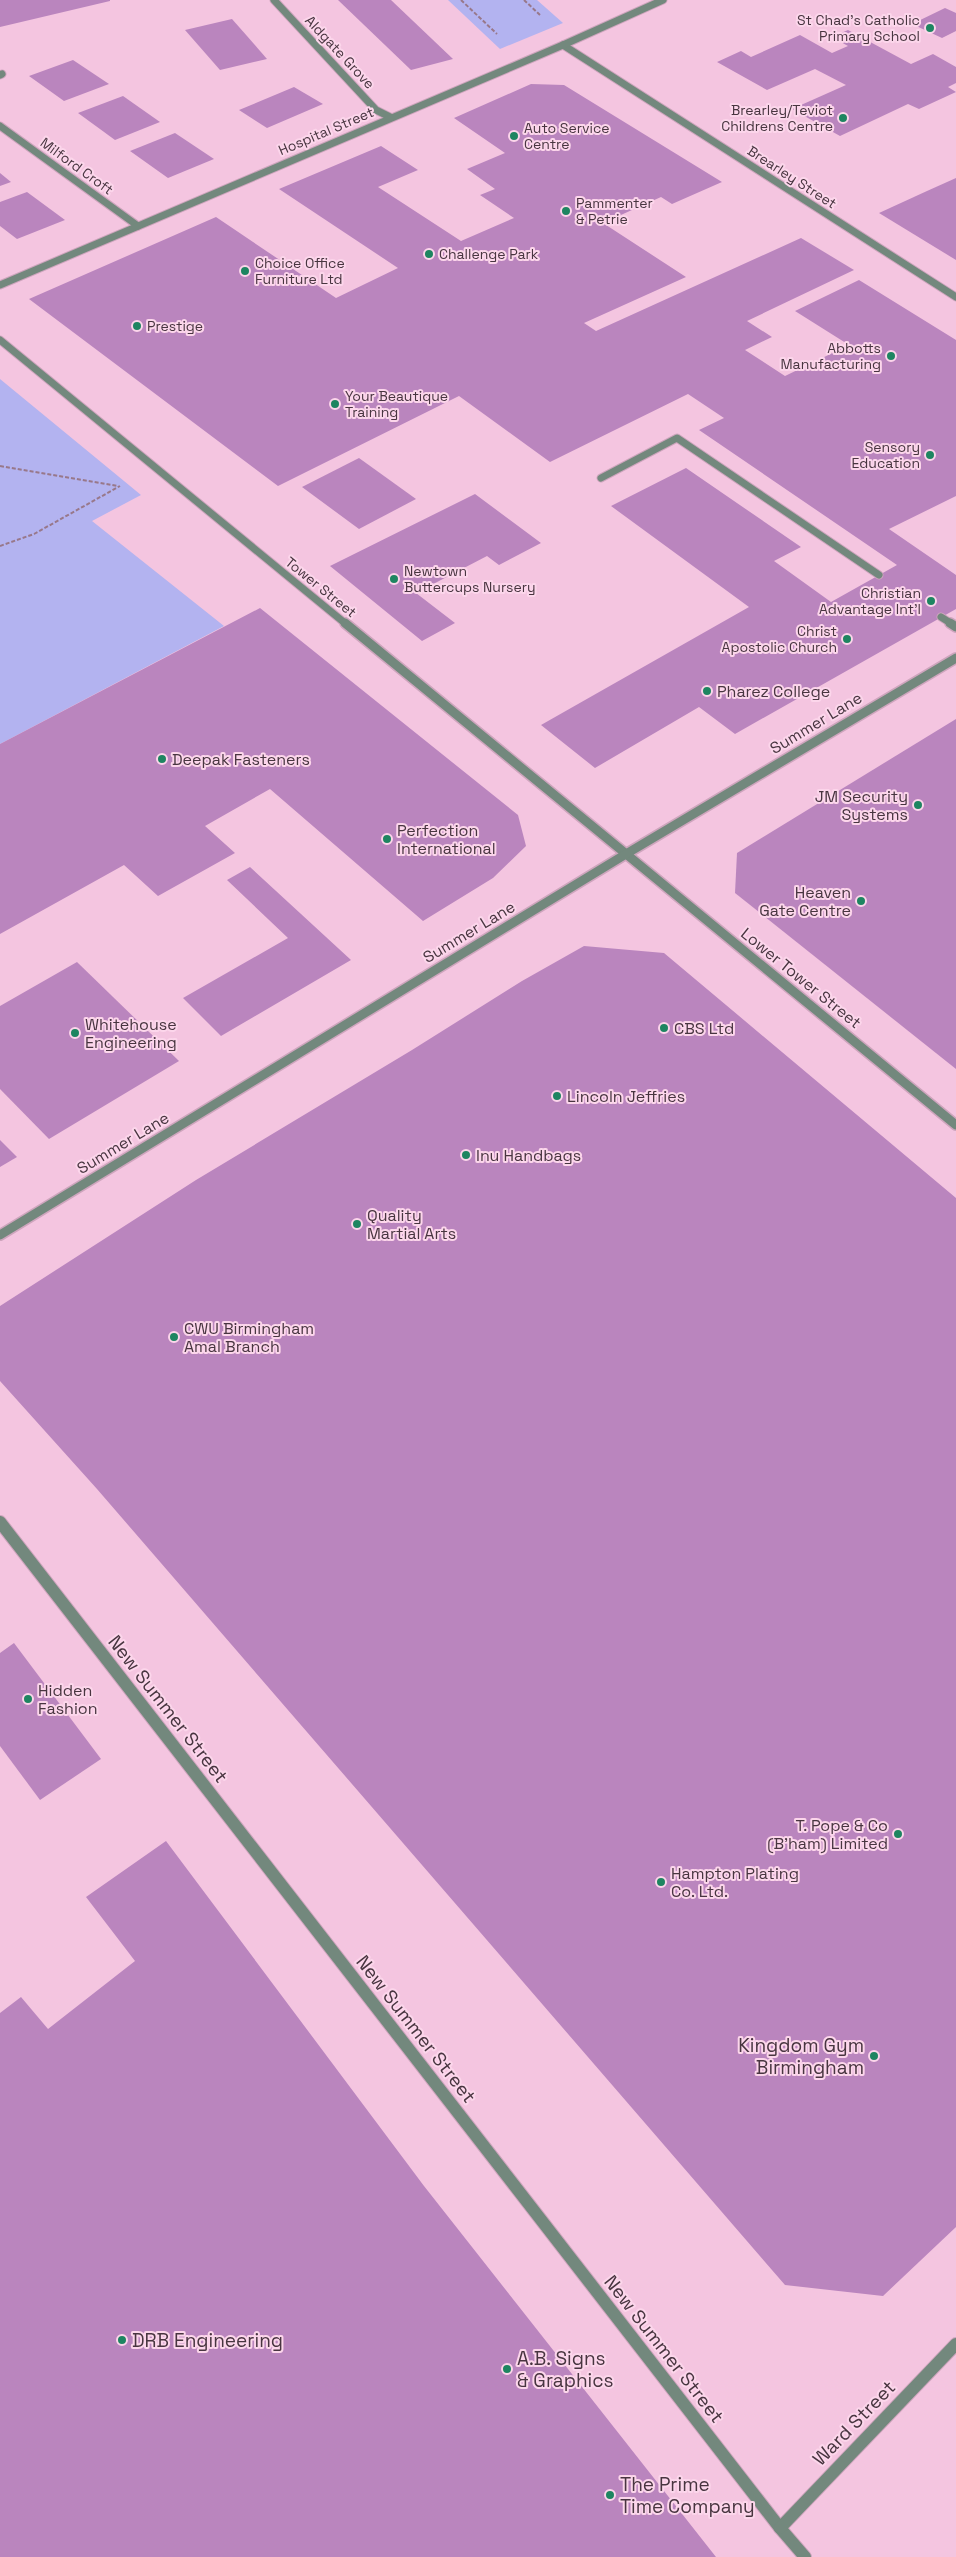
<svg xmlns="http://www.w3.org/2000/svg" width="956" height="2557" font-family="'Space Grotesk',sans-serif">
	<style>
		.green { fill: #b3b3f0 }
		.building { fill: #ba85be }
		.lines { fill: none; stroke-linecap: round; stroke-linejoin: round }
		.lane-far1-casing { stroke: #cea5bd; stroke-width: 9 }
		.lane-casing { stroke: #cea5bd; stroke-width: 12 }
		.street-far2-casing { stroke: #cea5bd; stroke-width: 9 }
		.street-far1-casing { stroke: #cea5bd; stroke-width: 12 }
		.street-casing { stroke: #cea5bd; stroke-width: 14 }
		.path { stroke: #98788a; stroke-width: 2; stroke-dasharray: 4 2; stroke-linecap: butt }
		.lane-far1 { stroke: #73887d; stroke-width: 7 }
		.lane { stroke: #73887d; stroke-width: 9 }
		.street-far2 { stroke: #73887d; stroke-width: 7 }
		.street-far1 { stroke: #73887d; stroke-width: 9 }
		.street { stroke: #73887d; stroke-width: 12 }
		.poi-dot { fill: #1e8561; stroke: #fcd6eb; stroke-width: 2 }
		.labels { text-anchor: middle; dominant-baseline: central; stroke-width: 4; stroke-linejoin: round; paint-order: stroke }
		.far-poi-label { font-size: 14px; fill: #483540; stroke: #fcd6eb; text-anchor: start }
		.far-street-label { font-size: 14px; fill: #483540; stroke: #fcd6eb }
		.poi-label { font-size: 16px; fill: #483540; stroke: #fcd6eb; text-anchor: start }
		.street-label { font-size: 16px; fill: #483540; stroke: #fcd6eb }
		.near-street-label { font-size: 19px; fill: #483540; stroke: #fcd6eb }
		.near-poi-label { font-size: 19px; fill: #483540; stroke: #fcd6eb; text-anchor: start }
	</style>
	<rect width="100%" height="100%" fill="#f4c5e0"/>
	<g class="green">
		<polygon points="448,0 537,0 563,23 500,49"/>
		<polygon points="0,379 141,495 92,521 224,626 0,744"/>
	</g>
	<g class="building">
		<polygon points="0,0 110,0 110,1 0,27"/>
		<polygon points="338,0 391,0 453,59 411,70"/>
		<polygon points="945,8 956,13 956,31 942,38 912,24"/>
		<polygon points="232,19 247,36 267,59 220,70 185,30"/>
		<polygon points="848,30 911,64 933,54 956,67 956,83 948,87 956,92 919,109 908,104 840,136 792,109 846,85 815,69 767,90 717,62 741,51 751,57 800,35 832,53 848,46 832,37"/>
		<polygon points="73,60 109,84 64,101 29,76"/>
		<polygon points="531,84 564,85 722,182 672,204 661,197 603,223 686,277 584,323 596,331 801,238 854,270 747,321 772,337 745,350 785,376 849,345 795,311 859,280 956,340 956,496 889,529 956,575 956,609 735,734 699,707 595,768 541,725 749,607 611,506 686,468 801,547 774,561 831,602 897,565 699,430 724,418 688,394 550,462 459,396 278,486 29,299 216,217 336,298 398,268 279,189 381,146 418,170 378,187 461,241 514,218 480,195 495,189 467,169 505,153 454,118"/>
		<polygon points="294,87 323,104 267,128 239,110"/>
		<polygon points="123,96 160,122 115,140 78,113"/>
		<polygon points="175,133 214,159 168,178 130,151"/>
		<polygon points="0,173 11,182 0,186"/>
		<polygon points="956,178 956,260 879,213 927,191"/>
		<polygon points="27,192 65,220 17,239 0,226 0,202"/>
		<polygon points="359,458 416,499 359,529 302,487"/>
		<polygon points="475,494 541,543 499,565 487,556 416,593 455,623 422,641 330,566"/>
		<polygon points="260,608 518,815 526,846 493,878 423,921 270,789 205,826 235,853 158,896 124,865 0,934 0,744"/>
		<polygon points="956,719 956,1069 735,893 737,853"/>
		<polygon points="250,867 351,960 221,1036 183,998 288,938 227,880"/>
		<polygon points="584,946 664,953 956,1198 956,2227 883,2296 785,2285 97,1489 0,1381 0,1306 196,1180 412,1050 522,981"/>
		<polygon points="77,962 179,1061 49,1139 0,1089 0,1006"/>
		<polygon points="0,1140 17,1157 0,1167"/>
		<polygon points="14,1643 101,1759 40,1800 0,1746 0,1653"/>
		<polygon points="166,1841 424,2186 716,2557 0,2557 0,2013 21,1997 48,2029 135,1961 86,1897"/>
	</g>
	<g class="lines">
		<g class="lane-far1-casing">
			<g id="lane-far1">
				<polyline points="601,478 677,438 879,575"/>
				<polyline points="941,617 952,624"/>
			</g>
		</g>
		<g class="lane-casing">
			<polyline id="lane" points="950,623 956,627"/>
		</g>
		<g class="street-far2-casing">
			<g id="street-far2">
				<polyline points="274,0 376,110 390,117"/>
				<polyline points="563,45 956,297"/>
				<polyline points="0,75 2,74"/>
				<polyline points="0,126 138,226"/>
				<polyline points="0,285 563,45 663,0"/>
				<polyline points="0,340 346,624"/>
			</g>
		</g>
		<g class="street-far1-casing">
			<g id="street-far1">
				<polyline points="345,623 956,1125"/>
				<polyline points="0,1235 626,854 956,658"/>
			</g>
		</g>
		<g class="street-casing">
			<g id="street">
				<polyline points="0,1522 780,2528 805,2557"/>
				<polyline points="780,2528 956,2344"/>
			</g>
		</g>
		<g class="path">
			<polyline points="461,0 497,34"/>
			<polyline points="524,0 540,15"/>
			<polyline points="0,466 118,486"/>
			<polyline points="0,546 34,534 120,486"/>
		</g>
		<use href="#lane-far1" class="lane-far1"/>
		<use href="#lane" class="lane"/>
		<use href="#street-far2" class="street-far2"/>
		<use href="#street-far1" class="street-far1"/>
		<use href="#street" class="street"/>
	</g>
	<g class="poi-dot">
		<circle cx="930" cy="28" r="5"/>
		<circle cx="843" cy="118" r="5"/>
		<circle cx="514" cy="136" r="5"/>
		<circle cx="566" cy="211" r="5"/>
		<circle cx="429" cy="254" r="5"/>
		<circle cx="245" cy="271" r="5"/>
		<circle cx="137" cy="326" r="5"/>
		<circle cx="891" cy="356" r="5"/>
		<circle cx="335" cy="404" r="5"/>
		<circle cx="930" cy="455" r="5"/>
		<circle cx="394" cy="579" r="5"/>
		<circle cx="931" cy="601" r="5"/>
		<circle cx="847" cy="639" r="5"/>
		<circle cx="707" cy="691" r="5"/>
		<circle cx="162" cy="759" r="5"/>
		<circle cx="918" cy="805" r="5"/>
		<circle cx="387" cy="839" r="5"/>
		<circle cx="861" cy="901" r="5"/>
		<circle cx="664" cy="1028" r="5"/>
		<circle cx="75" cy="1033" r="5"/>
		<circle cx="557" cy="1096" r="5"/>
		<circle cx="466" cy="1155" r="5"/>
		<circle cx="357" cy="1224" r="5"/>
		<circle cx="174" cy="1337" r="5"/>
		<circle cx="28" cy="1699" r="5"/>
		<circle cx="898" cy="1834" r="5"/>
		<circle cx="661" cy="1882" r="5"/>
		<circle cx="874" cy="2056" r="5"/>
		<circle cx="122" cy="2340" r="5"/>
		<circle cx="507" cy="2369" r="5"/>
		<circle cx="610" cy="2495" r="5"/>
	</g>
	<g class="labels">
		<g class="far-poi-label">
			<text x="920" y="20" text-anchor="end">St Chad's Catholic<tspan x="920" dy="16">Primary School</tspan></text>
			<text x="833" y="110" text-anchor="end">Brearley/Teviot<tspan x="833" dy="16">Childrens Centre</tspan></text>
			<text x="524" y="128">Auto Service<tspan x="524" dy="16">Centre</tspan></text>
			<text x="576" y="203">Pammenter<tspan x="576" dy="16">&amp; Petrie</tspan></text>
			<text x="439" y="254">Challenge Park</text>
			<text x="255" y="263">Choice Office<tspan x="255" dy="16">Furniture Ltd</tspan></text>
			<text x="147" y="326">Prestige</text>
			<text x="881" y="348" text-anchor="end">Abbotts<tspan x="881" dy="16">Manufacturing</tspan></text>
			<text x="345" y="396">Your Beautique<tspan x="345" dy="16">Training</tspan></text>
			<text x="920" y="447" text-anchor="end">Sensory<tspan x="920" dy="16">Education</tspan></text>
			<text x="404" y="571">Newtown<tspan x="404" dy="16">Buttercups Nursery</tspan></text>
			<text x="921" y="593" text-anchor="end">Christian<tspan x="921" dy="16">Advantage Int'l</tspan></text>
			<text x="837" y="631" text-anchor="end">Christ<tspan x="837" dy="16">Apostolic Church</tspan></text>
		</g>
		<g class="far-street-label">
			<text transform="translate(340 52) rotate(47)">Aldgate Grove</text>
			<text transform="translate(326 131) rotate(-23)">Hospital Street</text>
			<text transform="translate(77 166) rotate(36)">Milford Croft</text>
			<text transform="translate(792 177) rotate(33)">Brearley Street</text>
			<text transform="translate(321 587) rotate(39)">Tower Street</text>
		</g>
		<g class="poi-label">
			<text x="717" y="691">Pharez College</text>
			<text x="172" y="759">Deepak Fasteners</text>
			<text x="908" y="796" text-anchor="end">JM Security<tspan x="908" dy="18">Systems</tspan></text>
			<text x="397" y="830">Perfection<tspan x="397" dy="18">International</tspan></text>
			<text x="851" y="892" text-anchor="end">Heaven<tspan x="851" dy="18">Gate Centre</tspan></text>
			<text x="85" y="1024">Whitehouse<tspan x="85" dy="18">Engineering</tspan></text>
			<text x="674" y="1028">CBS Ltd</text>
			<text x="567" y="1096">Lincoln Jeffries</text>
			<text x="476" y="1155">Inu Handbags</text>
			<text x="367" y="1215">Quality<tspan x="367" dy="18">Martial Arts</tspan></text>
			<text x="184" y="1328">CWU Birmingham<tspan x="184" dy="18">Amal Branch</tspan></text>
			<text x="38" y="1690">Hidden<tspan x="38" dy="18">Fashion</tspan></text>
			<text x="888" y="1825" text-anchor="end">T. Pope &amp; Co<tspan x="888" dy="18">(B'ham) Limited</tspan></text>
			<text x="671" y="1873">Hampton Plating<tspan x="671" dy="18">Co. Ltd.</tspan></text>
		</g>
		<g class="street-label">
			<text transform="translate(816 723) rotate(-31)">Summer Lane</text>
			<text transform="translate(469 932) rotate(-31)">Summer Lane</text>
			<text transform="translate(801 978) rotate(39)">Lower Tower Street</text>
			<text transform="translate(123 1143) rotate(-31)">Summer Lane</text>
		</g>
		<g class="near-street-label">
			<text transform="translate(168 1709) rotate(52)">New Summer Street</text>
			<text transform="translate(416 2029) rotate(52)">New Summer Street</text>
			<text transform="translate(664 2349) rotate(52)">New Summer Street</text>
			<text transform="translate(854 2423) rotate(-46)">Ward Street</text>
		</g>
		<g class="near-poi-label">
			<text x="864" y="2045" text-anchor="end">Kingdom Gym<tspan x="864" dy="22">Birmingham</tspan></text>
			<text x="132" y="2340">DRB Engineering</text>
			<text x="517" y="2358">A.B. Signs<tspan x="517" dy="22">&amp; Graphics</tspan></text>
			<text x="620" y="2484">The Prime<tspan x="620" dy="22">Time Company</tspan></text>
		</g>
	</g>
</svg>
